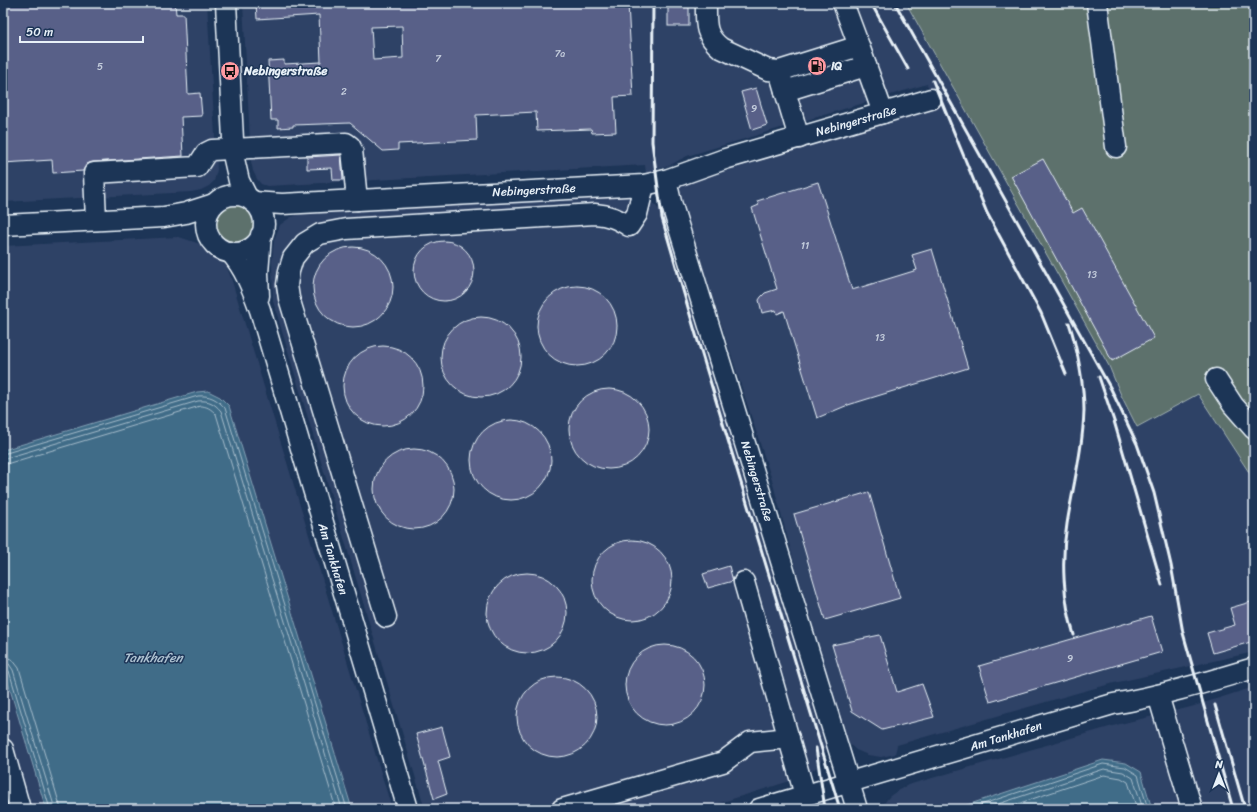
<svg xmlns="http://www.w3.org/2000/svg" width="1257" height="812" font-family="Sriracha,sans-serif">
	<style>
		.built { fill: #2f4266 }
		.green { fill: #5d716c; stroke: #a2b1b2 }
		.water { fill: #416c88; stroke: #84a1b5 }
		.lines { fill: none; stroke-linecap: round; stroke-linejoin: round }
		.shore { stroke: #a5bccb; stroke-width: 1 }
		.building { fill: #586188; stroke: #e8f1f8; fill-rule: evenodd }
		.minor-casing { stroke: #e8f1f8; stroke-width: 23 }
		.minor { stroke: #1d3557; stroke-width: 20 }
		.rail { stroke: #e8f1f8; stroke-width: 3 }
		.labels { text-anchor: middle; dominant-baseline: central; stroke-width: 3; stroke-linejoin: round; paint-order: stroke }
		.number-label { font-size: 10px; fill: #c4cddc }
		.poi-label { font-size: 12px; font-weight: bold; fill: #e8f1f8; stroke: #1d3557; text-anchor: start }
		.street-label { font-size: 12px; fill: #e8f1f8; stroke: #1d3557 }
		.water-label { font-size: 13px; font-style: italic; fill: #aec2d1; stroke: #1d3557 }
	</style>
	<rect width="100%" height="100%" fill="#1d3557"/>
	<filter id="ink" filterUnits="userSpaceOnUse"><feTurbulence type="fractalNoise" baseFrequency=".025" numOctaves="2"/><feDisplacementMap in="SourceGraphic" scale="8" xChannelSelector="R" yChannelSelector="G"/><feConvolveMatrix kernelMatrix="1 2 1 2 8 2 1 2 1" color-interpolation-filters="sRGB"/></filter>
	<g filter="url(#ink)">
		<g class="built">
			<polygon points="3,3 207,3 217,170 214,181 209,186 201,190 191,192 3,202"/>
			<polygon points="243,3 906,3 1109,366 1121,395 1137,427 1198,394 1254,480 1254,652 1114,683 1077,693 897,745 895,754 881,757 868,755 856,750 843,738 839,729 772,480 676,186 937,108 927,84 687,156 668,166 646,173 645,165 267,186 261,184 257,179 253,171 251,161"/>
			<polygon points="632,195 644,198 655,205 664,215 672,228 826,735 827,746 824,756 817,767 806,776 700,809 425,809 273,301 272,261 274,240 280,225 291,217 309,212"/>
			<polygon points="179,237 206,246 226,265 231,278 392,809 352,809 229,406 208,391 197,392 3,450 3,246"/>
			<polygon points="3,666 46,809 26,809 3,731"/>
			<polygon points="1254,687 1254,809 1152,809 1141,772 1103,760 955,809 881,809 885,802 890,796 897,791 908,785 1120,724 1191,707"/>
		</g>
		<g class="green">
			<polygon points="906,3 1254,3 1254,480 1198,394 1137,427 1121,395 1109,366"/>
			<circle cx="236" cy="224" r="20"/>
		</g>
		<g class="water">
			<polygon points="208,391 220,397 229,406 352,809 46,809 3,666 3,450 197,392"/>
			<polygon points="1103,760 1126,763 1141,772 1152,809 955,809"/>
		</g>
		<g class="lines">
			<g class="shore">
				<path d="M3,454l195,-58c12,-1 19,3 27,12l122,401"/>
				<path d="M3,459l195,-58c11,-1 16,2 23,10l121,398"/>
				<path d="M3,465l197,-59c7,0 11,3 16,8l120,395"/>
				<polyline points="3,657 12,659 19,668 61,809"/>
				<polyline points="3,663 9,664 13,670 55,809"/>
				<polyline points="3,668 7,669 9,671 50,809"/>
				<polyline points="968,809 1103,764 1125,767 1138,775 1148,809"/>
				<polyline points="983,809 1104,769 1123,772 1133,778 1143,809"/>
				<polyline points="1002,809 1104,775 1121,778 1128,782 1137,809"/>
			</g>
		</g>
		<g class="building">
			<polygon points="3,3 175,3 176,14 184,14 188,94 200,93 202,116 181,117 183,156 93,162 87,164 83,171 53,173 52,160 3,163"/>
			<path d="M256,3h372l5,93 -19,1 2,35 -24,1 -1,-4 -54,2 -1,-19 -60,3 1,25 -79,4v6l-15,1 -33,-28 -57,2v2l-15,1v-8h-7l-3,-59 16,-1v4l37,-2 -2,-47 -62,4zM402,26l1,32 -30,2 -2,-33z"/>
			<rect x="668" y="3" width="21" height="23"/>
			<polygon points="756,88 767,125 752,130 741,92"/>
			<polygon points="341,155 343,180 333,180 332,168 307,169 307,157"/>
			<polygon points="1043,159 1073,213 1082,208 1154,338 1112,361 1011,176"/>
			<polygon points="818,182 852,290 917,270 912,255 932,249 968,368 848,405 817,418 784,311 777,314 776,310 762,313 759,300 761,297 765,293 777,289 752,208 759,205 757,201"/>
			<circle cx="444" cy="271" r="30"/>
			<circle cx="353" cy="287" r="40"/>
			<circle cx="577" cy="326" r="40"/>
			<circle cx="481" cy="357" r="40"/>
			<circle cx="383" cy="386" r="40"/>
			<circle cx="609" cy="429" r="40"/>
			<circle cx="511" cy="460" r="40"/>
			<circle cx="414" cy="489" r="40"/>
			<polygon points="869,492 900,598 825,620 794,514"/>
			<circle cx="632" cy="580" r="40"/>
			<polygon points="729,566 733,581 708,588 703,574"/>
			<circle cx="527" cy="613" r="40"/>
			<polygon points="1254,601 1254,641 1213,653 1207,633 1235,625 1230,608"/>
			<polygon points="1151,616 1162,652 990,702 979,666"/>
			<polygon points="880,635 897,692 922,684 934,717 882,730 852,711 832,645"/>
			<circle cx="665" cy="685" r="40"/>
			<circle cx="557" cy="717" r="40"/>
			<polygon points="442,727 450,757 438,761 447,794 434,799 416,734"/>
		</g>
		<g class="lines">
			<g class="minor-casing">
				<g id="minor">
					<polyline points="226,3 234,159 239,181 247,197"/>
					<path d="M706,3c0,20 -2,32 15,45l47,22 11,1"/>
					<polyline points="843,3 859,46"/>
					<polyline points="1097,3 1116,147"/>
					<polyline points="785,91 866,66"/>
					<polyline points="799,138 779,71 859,46 883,113"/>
					<polyline points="666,180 671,202 857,809"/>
					<circle cx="235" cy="224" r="29"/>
					<polyline points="253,202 282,204 644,185 666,180 725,159 931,99"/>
					<polyline points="96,220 94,173 197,167 206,153 212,150 346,143 350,146 352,150 357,200"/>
					<polyline points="3,225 164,217 186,213 214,204"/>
					<path d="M230,252c15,17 22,36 30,58l148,499"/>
					<polyline points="259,296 258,273 261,235"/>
					<polyline points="1216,379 1233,405 1254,429"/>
					<polyline points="744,582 805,795"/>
					<path d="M386,617l-97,-319 -2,-13 2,-14 4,-13 12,-15 15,-9 26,-5 249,-15c14,1 23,5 34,12l8,-12 7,-29"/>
					<polyline points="1158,695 1192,809"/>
					<polyline points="3,749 20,809"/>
					<polyline points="562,809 723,762 750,742 789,738"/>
					<path d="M759,809l354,-105c48,-8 94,-22 141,-36"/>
				</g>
			</g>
			<use href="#minor" class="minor"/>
			<g class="rail">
				<polyline points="653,3 652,142 662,218 694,328 840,809"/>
				<polyline points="871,3 908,69"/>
				<polyline points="895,3 1111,389 1137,444 1154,493 1171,565 1183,633 1233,809"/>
				<polyline points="933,81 987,213 1041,313 1066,374"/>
				<path d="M1069,323c8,23 15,62 15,87 -1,38 -11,76 -17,114 -6,36 -4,76 7,111"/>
				<polyline points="1099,377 1114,421 1162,585"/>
				<polyline points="1215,705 1245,809"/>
				<polyline points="816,748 825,809"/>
			</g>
		</g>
	</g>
	<defs>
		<g id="fuel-disc" transform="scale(1)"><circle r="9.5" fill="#ff9aa2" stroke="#1d3557"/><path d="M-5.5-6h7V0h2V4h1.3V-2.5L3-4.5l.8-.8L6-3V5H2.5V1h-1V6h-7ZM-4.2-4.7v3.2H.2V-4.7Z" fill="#111"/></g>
		<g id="bus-disc" transform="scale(1)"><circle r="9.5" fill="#ff9aa2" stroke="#1d3557"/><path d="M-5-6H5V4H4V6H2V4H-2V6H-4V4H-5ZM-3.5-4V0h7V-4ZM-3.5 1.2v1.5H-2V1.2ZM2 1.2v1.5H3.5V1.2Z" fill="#111"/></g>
	</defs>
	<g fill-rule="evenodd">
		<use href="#fuel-disc" x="817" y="66"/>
		<use href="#bus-disc" x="230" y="71"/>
	</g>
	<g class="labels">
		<g class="number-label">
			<text x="560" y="54">7a</text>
			<text x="438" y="59">7</text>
			<text x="100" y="67">5</text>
			<text x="344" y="92">2</text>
			<text x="754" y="109">9</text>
			<text x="805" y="246">11</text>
			<text x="1092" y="275">13</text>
			<text x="880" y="338">13</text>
			<text x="1070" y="659">9</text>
		</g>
		<g class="poi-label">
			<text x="831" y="66">iQ</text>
			<text x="244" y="71">Nebingerstraße</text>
		</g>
		<g class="street-label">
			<text transform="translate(856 121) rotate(-16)">Nebingerstraße</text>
			<text transform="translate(534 190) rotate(-3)">Nebingerstraße</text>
			<text transform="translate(757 481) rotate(73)">Nebingerstraße</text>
			<text transform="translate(333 559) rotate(73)">Am Tankhafen</text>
			<text transform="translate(1006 736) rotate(-17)">Am Tankhafen</text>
		</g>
		<g class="water-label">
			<text x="153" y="657">Tankhafen</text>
		</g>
	</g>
	<rect width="1257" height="812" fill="none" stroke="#1d3557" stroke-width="16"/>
	<rect x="8" y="8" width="1241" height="796" fill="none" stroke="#e8f1f8" stroke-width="1.5" filter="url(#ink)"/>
	<g transform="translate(1219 774)" stroke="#1d3557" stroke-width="3" paint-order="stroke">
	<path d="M0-3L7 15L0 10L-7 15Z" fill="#e8f1f8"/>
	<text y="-6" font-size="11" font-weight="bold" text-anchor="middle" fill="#e8f1f8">N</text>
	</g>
	<path d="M20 36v6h123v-6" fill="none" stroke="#e8f1f8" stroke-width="2"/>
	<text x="26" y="36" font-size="12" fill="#e8f1f8" stroke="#1d3557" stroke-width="3" paint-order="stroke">50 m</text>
</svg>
